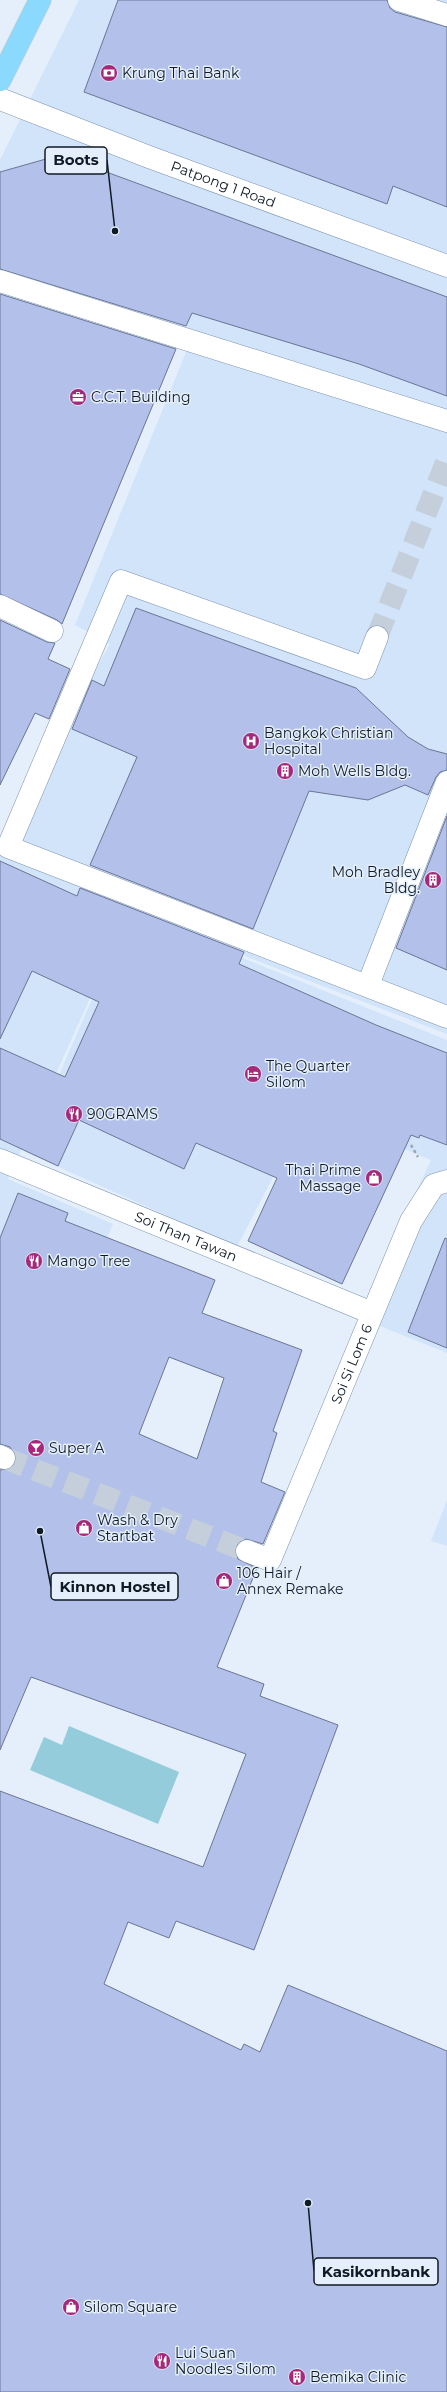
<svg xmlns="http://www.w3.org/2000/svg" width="447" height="2392" font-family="Montserrat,sans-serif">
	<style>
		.built { fill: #d1e4fa }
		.water { fill: #94ccdb }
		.building { fill: #b2c0ea; stroke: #6b7595; fill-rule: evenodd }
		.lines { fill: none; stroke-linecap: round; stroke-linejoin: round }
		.minor-tunnel { stroke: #c4cfdb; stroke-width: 22; stroke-dasharray: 22 11; stroke-linecap: butt }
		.minor-casing { stroke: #7b93af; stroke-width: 23 }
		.major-casing { stroke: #cacdcf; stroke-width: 23 }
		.path { stroke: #99a4af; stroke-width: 2.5; stroke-dasharray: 3 3; stroke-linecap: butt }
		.minor { stroke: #fff; stroke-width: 22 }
		.major { stroke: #8bd9fd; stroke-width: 22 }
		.labels { text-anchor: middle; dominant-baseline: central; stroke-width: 3; stroke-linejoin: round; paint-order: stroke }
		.poi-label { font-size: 14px; fill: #101a24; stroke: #e4effb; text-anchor: start }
		.street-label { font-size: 14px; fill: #101a24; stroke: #e4effb }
		.leader { fill: none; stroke: #101a24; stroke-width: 1.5 }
		.callout-dot { fill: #101a24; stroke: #e4effb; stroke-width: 1.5 }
		.callout { fill: #e4effb; stroke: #101a24; stroke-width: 1.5 }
		.callout-label { font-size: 15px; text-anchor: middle; font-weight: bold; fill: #101a24 }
	</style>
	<rect width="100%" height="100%" fill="#e4effb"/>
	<g class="built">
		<polygon points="79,0 447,0 447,1034 255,960 131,908 8,1179 113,1224 0,1487 0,839 110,644 75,625 195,330 0,266 0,160"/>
		<polygon points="130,913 447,1040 447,1353 380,1326 366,1300 431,1160 308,1109 237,1247 25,1152"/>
		<polygon points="447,1500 447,1546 431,1541"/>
	</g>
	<polygon class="water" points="69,1726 179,1772 158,1824 30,1770 44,1737 62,1745"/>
	<g class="building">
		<polygon points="118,0 387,0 390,8 395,12 447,27 447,207 393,186 387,204 84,92"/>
		<polygon points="60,155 447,297 447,396 359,364 192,313 186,326 0,269 0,172"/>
		<polygon points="0,294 176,349 62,624 57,620 0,594"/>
		<polygon points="136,608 356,688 408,737 428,749 447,754 447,770 440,772 436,777 428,795 405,785 368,800 309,791 253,929 90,865 137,757 72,729 92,680 104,686"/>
		<polygon points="0,620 47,642 55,643 48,659 70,669 49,719 35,713 0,785"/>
		<polygon points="447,816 447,970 396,948"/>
		<polygon points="0,861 77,896 80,888 244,952 239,964 376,1025 447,1053 447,1145 420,1135 419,1138 411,1135 342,1284 248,1241 277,1178 196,1143 184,1169 79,1120 58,1166 0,1139 0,1048 65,1077 99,1002 32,971 0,1039"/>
		<path d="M18,1193l50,20 -3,8 150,59 -13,33 100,37 -29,81 4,2 -16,49 24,10 -22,52 -17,-5 -10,7 -1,6 3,7 19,9 -40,99 47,17 -4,12 78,29 -84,225 -78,-29 -7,17 -41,-16 -24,62 137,66 3,-6 16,8 28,-67 159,66v341h-447v-601l203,76 43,-113 -215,-77 -31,73v-280l11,-2 5,-10 -6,-11 -10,-3v-206zM169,1357l55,21 -27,81 -58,-25z"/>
		<polygon points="445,1238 447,1239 447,1348 408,1332"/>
	</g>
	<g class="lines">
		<g class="minor-tunnel">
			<polyline points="377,637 447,460"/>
			<polyline points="4,1458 247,1551"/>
		</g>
		<g class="minor-casing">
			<g id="minor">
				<polyline points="399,0 447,15"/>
				<path id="s1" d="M0,99l149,58 298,109"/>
				<polyline points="0,281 447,421"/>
				<polyline points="0,606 52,631"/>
				<polyline points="377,637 365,668 121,581 8,847 447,1017"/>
				<polyline points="368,985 447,782"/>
				<path id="s2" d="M0,1160l372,153"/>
				<polyline points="0,1456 4,1458"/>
				<path id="s3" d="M247,1551l23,9 141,-339 23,-36 13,-4"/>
			</g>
		</g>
		<g class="major-casing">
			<polyline id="major" points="0,80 40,0"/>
		</g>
		<polyline class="path" points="411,1145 418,1157"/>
		<use href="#minor" class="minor"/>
		<use href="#major" class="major"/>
	</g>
	<defs>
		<g id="bank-disc" transform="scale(0.9)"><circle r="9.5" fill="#a5287b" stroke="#e4effb"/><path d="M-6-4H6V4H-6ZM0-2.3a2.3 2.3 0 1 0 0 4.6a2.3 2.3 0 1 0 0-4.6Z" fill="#fff"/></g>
		<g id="office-disc" transform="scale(0.9)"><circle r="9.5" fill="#a5287b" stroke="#e4effb"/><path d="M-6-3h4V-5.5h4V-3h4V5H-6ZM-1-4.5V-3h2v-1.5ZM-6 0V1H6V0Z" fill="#fff"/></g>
		<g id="hospital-disc" transform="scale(0.9)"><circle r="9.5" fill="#a5287b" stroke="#e4effb"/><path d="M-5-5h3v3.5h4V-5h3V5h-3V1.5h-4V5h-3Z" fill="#fff"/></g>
		<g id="building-disc" transform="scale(0.9)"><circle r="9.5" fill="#a5287b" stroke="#e4effb"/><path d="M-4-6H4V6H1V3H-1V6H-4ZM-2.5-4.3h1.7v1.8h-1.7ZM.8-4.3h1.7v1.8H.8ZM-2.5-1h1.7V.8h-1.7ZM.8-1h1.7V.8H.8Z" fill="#fff"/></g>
		<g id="hotel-disc" transform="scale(0.9)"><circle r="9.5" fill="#a5287b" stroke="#e4effb"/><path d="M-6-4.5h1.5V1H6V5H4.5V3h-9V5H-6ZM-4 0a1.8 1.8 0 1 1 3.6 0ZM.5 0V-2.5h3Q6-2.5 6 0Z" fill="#fff"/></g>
		<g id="restaurant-disc" transform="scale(0.9)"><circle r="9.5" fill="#a5287b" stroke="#e4effb"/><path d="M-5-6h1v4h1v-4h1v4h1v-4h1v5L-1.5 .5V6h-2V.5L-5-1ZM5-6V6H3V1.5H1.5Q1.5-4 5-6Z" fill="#fff"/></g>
		<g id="shop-disc" transform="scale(0.9)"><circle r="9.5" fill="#a5287b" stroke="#e4effb"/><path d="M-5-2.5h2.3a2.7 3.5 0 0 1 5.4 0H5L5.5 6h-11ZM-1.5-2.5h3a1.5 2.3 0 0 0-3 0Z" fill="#fff"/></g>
		<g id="bar-disc" transform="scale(0.9)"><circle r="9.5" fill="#a5287b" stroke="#e4effb"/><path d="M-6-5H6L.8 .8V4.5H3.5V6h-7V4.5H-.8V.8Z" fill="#fff"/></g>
	</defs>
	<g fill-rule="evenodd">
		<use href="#bank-disc" x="109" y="73"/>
		<use href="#office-disc" x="78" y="397"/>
		<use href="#hospital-disc" x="251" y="741"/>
		<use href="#building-disc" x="285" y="771"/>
		<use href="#building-disc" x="433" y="880"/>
		<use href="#hotel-disc" x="253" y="1074"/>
		<use href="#restaurant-disc" x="74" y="1114"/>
		<use href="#shop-disc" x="374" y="1178"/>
		<use href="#restaurant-disc" x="34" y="1261"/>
		<use href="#bar-disc" x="36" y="1448"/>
		<use href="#shop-disc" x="84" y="1528"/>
		<use href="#shop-disc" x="224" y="1581"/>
		<use href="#shop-disc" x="71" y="2307"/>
		<use href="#restaurant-disc" x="162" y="2361"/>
		<use href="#building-disc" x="297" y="2377"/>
	</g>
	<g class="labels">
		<g class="poi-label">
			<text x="122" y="73">Krung Thai Bank</text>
			<text x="91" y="397">C.C.T. Building</text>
			<text x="264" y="733">Bangkok Christian<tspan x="264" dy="16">Hospital</tspan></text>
			<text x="298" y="771">Moh Wells Bldg.</text>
			<text x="420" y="872" text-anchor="end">Moh Bradley<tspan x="420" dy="16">Bldg.</tspan></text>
			<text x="266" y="1066">The Quarter<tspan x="266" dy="16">Silom</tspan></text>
			<text x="87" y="1114">90GRAMS</text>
			<text x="361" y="1170" text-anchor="end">Thai Prime<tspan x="361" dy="16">Massage</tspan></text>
			<text x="47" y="1261">Mango Tree</text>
			<text x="49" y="1448">Super A</text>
			<text x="97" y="1520">Wash &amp; Dry<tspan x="97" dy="16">Startbat</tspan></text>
			<text x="237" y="1573">106 Hair /<tspan x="237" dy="16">Annex Remake</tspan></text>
			<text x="84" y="2307">Silom Square</text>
			<text x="175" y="2353">Lui Suan<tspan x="175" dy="16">Noodles Silom</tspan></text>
			<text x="310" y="2377">Bemika Clinic</text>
		</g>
		<g class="street-label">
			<text stroke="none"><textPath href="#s1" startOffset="239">Patpong 1 Road</textPath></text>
			<text stroke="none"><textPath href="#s2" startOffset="201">Soi Than Tawan</textPath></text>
			<text stroke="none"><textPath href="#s3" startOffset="237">Soi Si Lom 6</textPath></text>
		</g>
	</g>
	<path class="leader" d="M115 231L107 160M40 1531L51 1587M308 2203L314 2271"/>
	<g class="callout-dot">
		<circle cx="115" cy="231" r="4"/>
		<circle cx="40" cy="1531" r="4"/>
		<circle cx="308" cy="2203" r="4"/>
	</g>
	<g class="callout">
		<rect x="45" y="147" width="62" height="27" rx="4"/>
		<rect x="51" y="1573" width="127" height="27" rx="4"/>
		<rect x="314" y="2258" width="124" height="27" rx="4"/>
	</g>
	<g class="callout-label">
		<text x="76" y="165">Boots</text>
		<text x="115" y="1592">Kinnon Hostel</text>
		<text x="376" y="2277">Kasikornbank</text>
	</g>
</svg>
